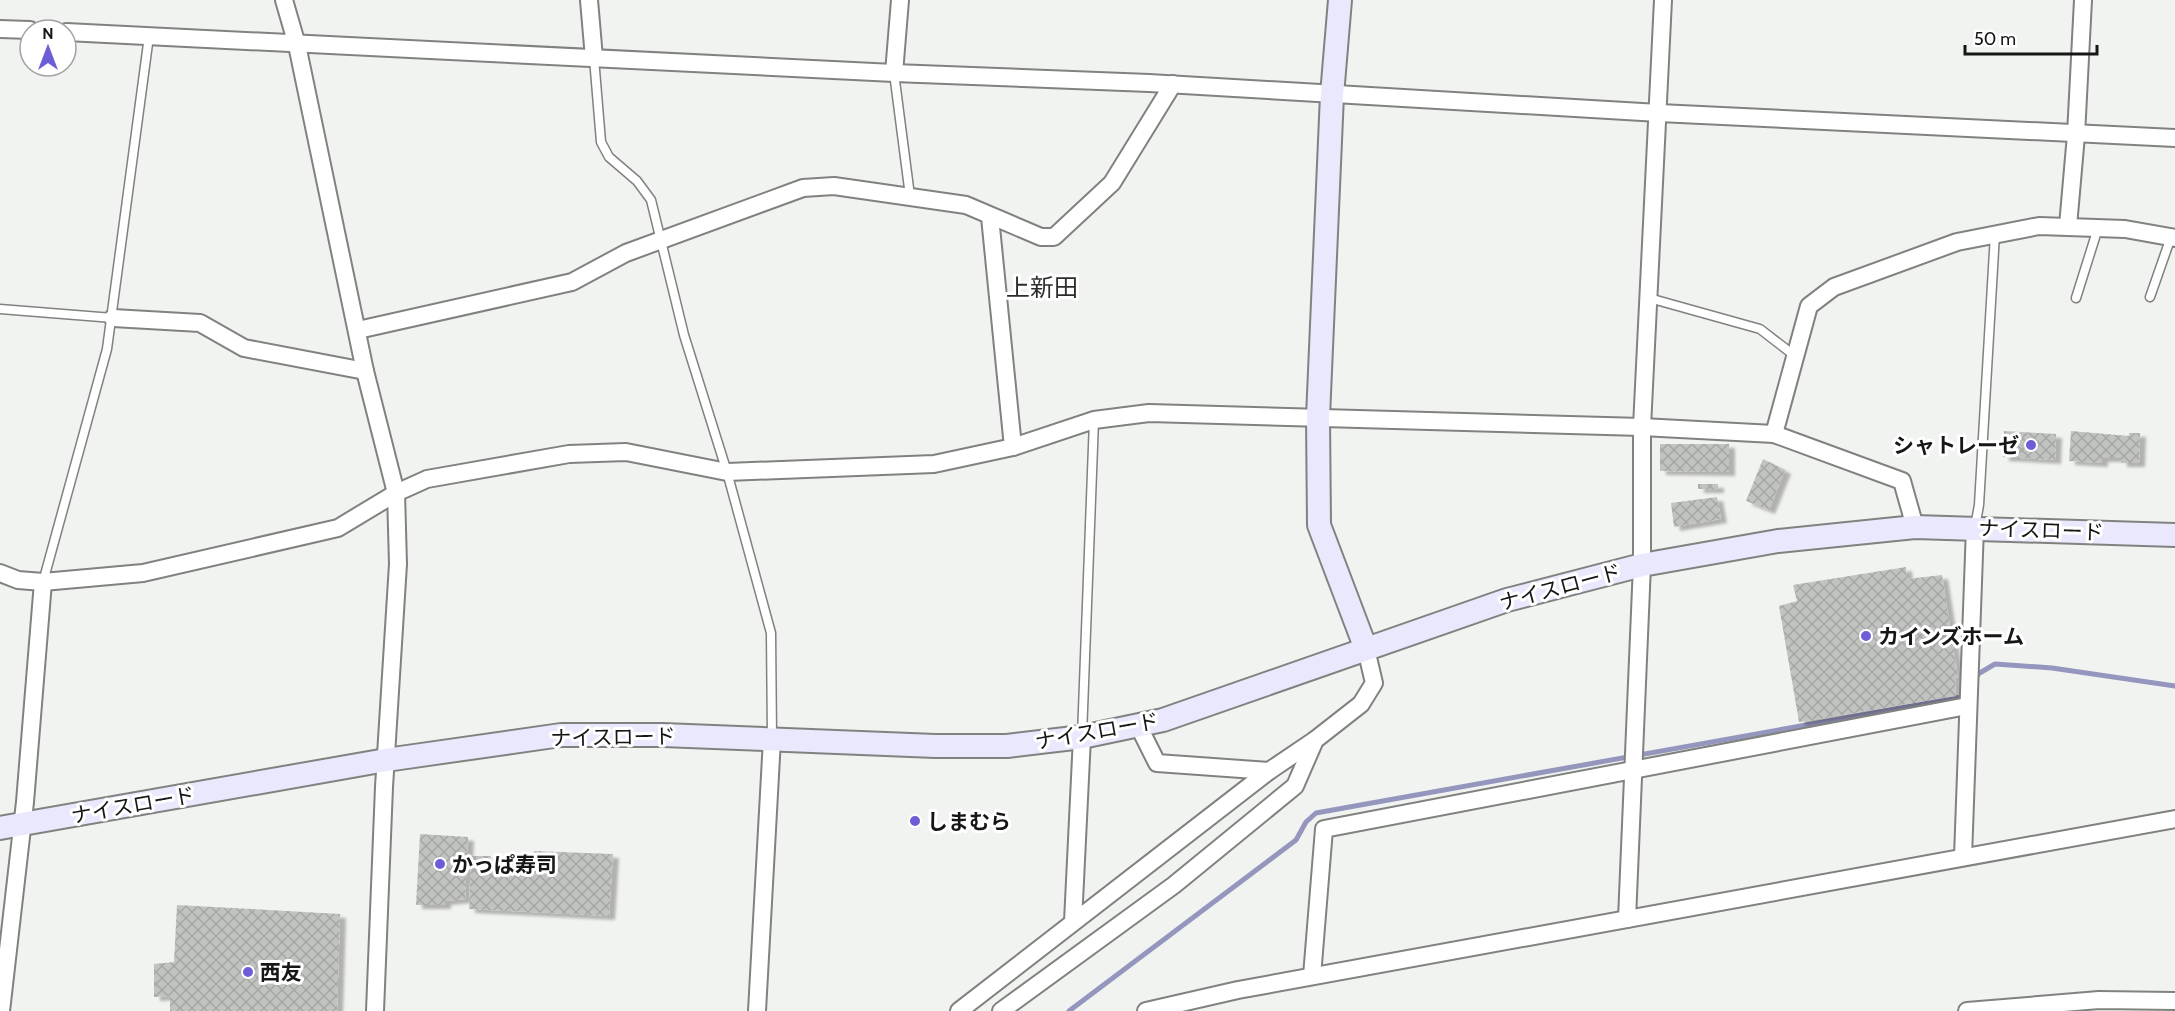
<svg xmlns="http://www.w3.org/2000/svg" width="2175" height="1011" font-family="Cabin,'Noto Sans JP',sans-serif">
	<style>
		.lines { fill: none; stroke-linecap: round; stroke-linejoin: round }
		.stream { stroke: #9596be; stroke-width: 5 }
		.building { fill: url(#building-cross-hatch); filter: url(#shadow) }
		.lane-casing { stroke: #80827f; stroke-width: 11 }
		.street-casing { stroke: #80827f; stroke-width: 20 }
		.secondary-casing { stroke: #80827f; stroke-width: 26 }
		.lane { stroke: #fff; stroke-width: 8 }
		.street { stroke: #fff; stroke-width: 16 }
		.secondary { stroke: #e9e8fc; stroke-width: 22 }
		.poi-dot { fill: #6d5ed8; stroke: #fff; stroke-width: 2 }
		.labels { text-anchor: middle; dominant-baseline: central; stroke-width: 6; stroke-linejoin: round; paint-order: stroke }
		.poi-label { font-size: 21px; font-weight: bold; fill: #151615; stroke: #fff; text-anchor: start }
		.street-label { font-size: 21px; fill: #151615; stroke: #fff }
		.quarter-label { font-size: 24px; fill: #2b2d2b; stroke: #fff }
	</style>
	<defs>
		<pattern id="building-cross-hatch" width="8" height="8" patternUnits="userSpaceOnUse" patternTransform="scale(1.5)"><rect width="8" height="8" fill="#c1c3c0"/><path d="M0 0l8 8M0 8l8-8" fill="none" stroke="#a5a7a4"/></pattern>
		<filter id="shadow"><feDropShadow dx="6" dy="4" stdDeviation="1.5" flood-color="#0004"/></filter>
	</defs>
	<rect width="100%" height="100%" fill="#f1f3f0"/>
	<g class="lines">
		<g class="stream">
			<polyline points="1975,681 1978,674 1995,664 2052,668 2175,686"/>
			<polyline points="1069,1011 1296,840 1306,822 1316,813 1962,697"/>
		</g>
	</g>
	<g class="building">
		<polygon points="2004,431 2056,434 2055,460 2003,457"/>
		<polygon points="2071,431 2129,436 2129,433 2140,433 2139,463 2121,463 2121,458 2102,458 2102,463 2069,461"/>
		<polygon points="1660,444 1729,444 1729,472 1660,471"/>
		<polygon points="1763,459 1785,470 1769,510 1746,501"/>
		<rect x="1698" y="484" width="20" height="5"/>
		<polygon points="1717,497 1721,519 1674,527 1671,503"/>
		<polygon points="1906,567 1907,579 1942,575 1958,677 1955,678 1956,696 1799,722 1779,606 1797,601 1793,585"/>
		<polygon points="420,834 468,837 465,899 445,901 445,905 416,905"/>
		<polygon points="534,851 613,854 609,916 469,909 471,856 491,856 490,862 534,861"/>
		<polygon points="177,905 340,914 337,1011 170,1011 170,996 154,997 154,964 174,962"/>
	</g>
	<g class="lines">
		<g class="lane-casing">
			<g id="lane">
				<polyline points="594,58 601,142 609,157 637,181 651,200 684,335 727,472 771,633 772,738"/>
				<polyline points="894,73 910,196"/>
				<polyline points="2150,297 2171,237"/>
				<polyline points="1649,298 1760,329 1795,356"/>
				<polyline points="2076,298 2098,228"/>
				<polyline points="0,309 113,318"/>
				<polyline points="1975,527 1979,505 1995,234"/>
				<polyline points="43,582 107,349 149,36"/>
				<polyline points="1082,736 1094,420"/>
			</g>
		</g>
		<g class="street-casing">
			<g id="street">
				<polyline points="284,0 297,45 365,371 396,493 398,564 384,787 375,1011"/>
				<polyline points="589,0 594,58"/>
				<polyline points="0,29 30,30"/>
				<polyline points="66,32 894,73 1149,83 1659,113 2175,138"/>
				<polyline points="894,73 900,0"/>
				<polyline points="990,217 1013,447"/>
				<polyline points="2068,226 2076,135 2083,0"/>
				<polyline points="113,318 200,323 244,348 365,371"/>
				<polyline points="358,330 572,282 626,253 803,188 834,186 966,205 1041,237 1054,237 1112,183 1173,84"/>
				<polyline points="1774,434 1809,306 1834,287 1957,242 2039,226 2125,229 2175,238"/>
				<polyline points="0,573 18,580 43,582 143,573 338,528 396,493 427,479 569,454 626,452 727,472 934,464 1013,447 1094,420 1149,413 1642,427 1774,434 1902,481 1915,527"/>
				<polyline points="1138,725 1157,763 1269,771"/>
				<polyline points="1963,857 1975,527"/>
				<polyline points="1627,919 1642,565 1642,427 1663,0"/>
				<polyline points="1073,922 1082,737"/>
				<polyline points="1312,976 1324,829 1967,706"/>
				<polyline points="1,1011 25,802 43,582"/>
				<polyline points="757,1011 772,739"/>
				<polyline points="959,1011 1269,771 1315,740"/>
				<polyline points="1001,1011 1174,885 1295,786 1315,740 1361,704 1374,683 1366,649"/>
				<polyline points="1146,1011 1238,990 2175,819"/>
				<polyline points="1967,1011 2099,1000 2175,1001"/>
			</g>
		</g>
		<g class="secondary-casing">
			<g id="secondary">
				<polyline points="1340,0 1332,95 1318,417 1319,525 1366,649"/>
				<polyline points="0,828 386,760 561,735 663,735 935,746 1007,746 1082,737 1163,720 1507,600 1642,565 1778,541 1915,527 2175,535"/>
			</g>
		</g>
		<use href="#lane" class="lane"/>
		<use href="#street" class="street"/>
		<use href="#secondary" class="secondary"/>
	</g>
	<g class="poi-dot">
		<circle cx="2031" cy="445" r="6"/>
		<circle cx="1866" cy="636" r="6"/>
		<circle cx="915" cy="821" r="6"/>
		<circle cx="440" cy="864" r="6"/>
		<circle cx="248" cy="972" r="6"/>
	</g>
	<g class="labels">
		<g class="poi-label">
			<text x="2019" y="445" text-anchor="end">シャトレーゼ</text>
			<text x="1878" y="636">カインズホーム</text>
			<text x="927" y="821">しまむら</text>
			<text x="452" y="864">かっぱ寿司</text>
			<text x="260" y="972">西友</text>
		</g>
		<g class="street-label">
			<text transform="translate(2041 530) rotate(2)">ナイスロード</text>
			<text transform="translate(1560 587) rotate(-15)">ナイスロード</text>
			<text transform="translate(1097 731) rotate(-10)">ナイスロード</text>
			<text transform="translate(613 737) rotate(-1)">ナイスロード</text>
			<text transform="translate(133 805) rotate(-10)">ナイスロード</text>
		</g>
		<g class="quarter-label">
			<text x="1042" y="287">上新田</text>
		</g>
	</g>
	<g transform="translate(48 48)"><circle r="28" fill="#ffffff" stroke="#a1a2a1" stroke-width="1.5"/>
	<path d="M0-4.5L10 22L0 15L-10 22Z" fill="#6d5ed8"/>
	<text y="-9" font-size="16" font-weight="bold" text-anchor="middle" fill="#151615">N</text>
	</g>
	<path d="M1965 45v9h132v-9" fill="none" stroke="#151615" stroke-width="3"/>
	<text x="1974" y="45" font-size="18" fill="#151615" stroke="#ffffff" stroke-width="4.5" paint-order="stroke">50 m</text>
</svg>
